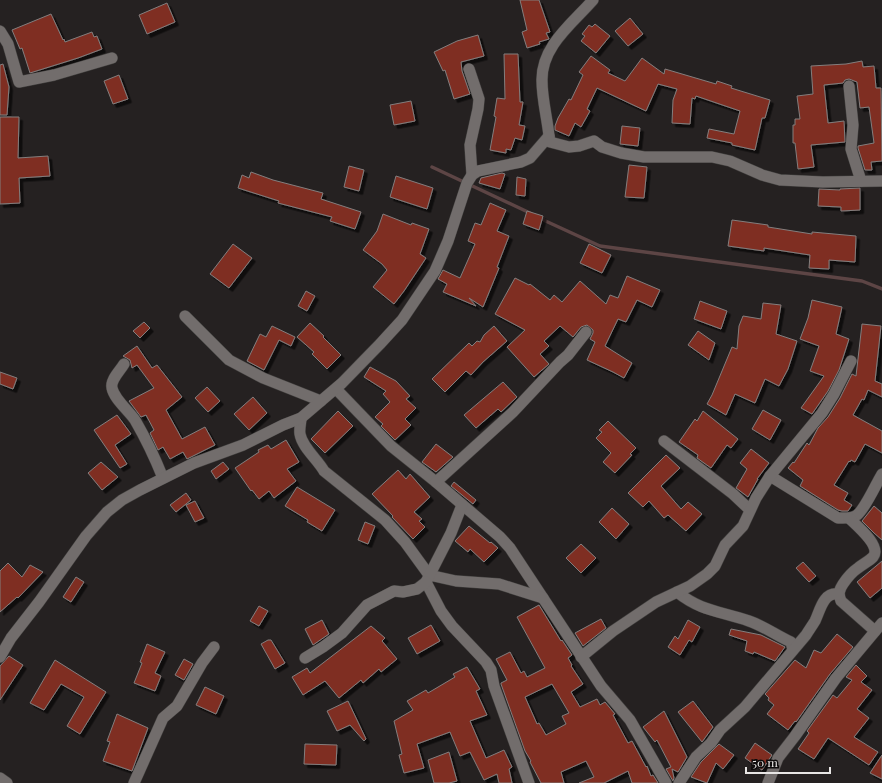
<svg xmlns="http://www.w3.org/2000/svg" width="882" height="783" font-family="'Playfair Display',serif">
	<style>
		.lines { fill: none; stroke-linecap: round; stroke-linejoin: round }
		.stream { stroke: #5d4545; stroke-width: 3.5 }
		.building { fill: #7f2e24; stroke: #837e7d; fill-rule: evenodd; filter: url(#shadow) }
		.minor-casing { stroke: #42403f; stroke-width: 12 }
		.minor { stroke: #726d6c; stroke-width: 11 }
	</style>
	<defs>
		<filter id="shadow"><feDropShadow dx="3.5" dy="3.5" stdDeviation="0" flood-color="#0009"/></filter>
	</defs>
	<rect width="100%" height="100%" fill="#252121"/>
	<g class="lines">
		<g class="stream">
			<polyline points="432,167 530,213"/>
			<polyline points="539,218 600,246 862,281 882,289"/>
		</g>
	</g>
	<g class="building">
		<polygon points="520,0 539,0 550,32 546,33 549,39 539,42 540,44 527,48 522,32 527,30"/>
		<polygon points="167,3 175,22 147,34 139,15"/>
		<polygon points="51,14 63,40 64,39 65,42 92,32 94,37 97,36 102,49 78,58 30,73 22,48 20,49 12,30"/>
		<polygon points="630,18 643,34 628,46 615,31"/>
		<polygon points="595,24 610,36 596,53 581,41 585,36 582,34 589,25 592,27"/>
		<polygon points="478,35 484,56 461,62 462,71 470,94 454,99 445,70 443,71 434,52 457,41"/>
		<polygon points="504,54 518,54 520,102 523,102 519,125 525,126 522,140 515,138 511,150 506,149 506,153 490,150 496,117 494,116 497,98 505,99"/>
		<polygon points="591,56 610,70 608,73 625,81 642,58 664,74 665,69 716,84 717,81 732,86 731,88 770,100 765,118 762,118 755,150 732,145 732,143 707,138 709,129 734,134 740,111 696,96 695,99 692,98 690,124 672,123 673,100 677,89 658,84 646,111 597,88 587,109 590,111 581,127 575,123 569,136 555,130 555,126 558,118 569,99 571,100 583,75 579,72"/>
		<polygon points="862,61 863,67 874,66 876,88 881,88 882,161 871,162 872,170 865,170 858,148 858,146 874,143 869,107 860,108 857,82 849,79 845,80 843,83 824,85 828,123 844,121 845,142 811,145 814,167 798,169 795,143 793,143 793,125 795,125 795,119 800,119 797,96 813,94 811,66 846,64"/>
		<polygon points="3,64 9,87 7,115 0,115 0,65"/>
		<polygon points="119,75 128,99 113,104 104,81"/>
		<polygon points="411,101 415,121 394,125 390,105"/>
		<polygon points="0,117 19,117 18,158 48,156 50,176 19,178 20,203 0,204"/>
		<polygon points="622,126 640,128 638,146 620,144"/>
		<polygon points="629,165 647,167 644,198 625,197"/>
		<polygon points="349,166 364,170 359,191 344,187"/>
		<polygon points="251,172 273,180 323,193 321,199 361,212 355,229 330,221 332,217 278,203 279,201 238,188 242,175 249,178"/>
		<polygon points="502,173 505,174 500,189 479,183 481,178"/>
		<polygon points="396,176 433,188 427,209 390,197"/>
		<polygon points="517,177 526,179 525,196 516,195"/>
		<polygon points="860,188 860,210 841,211 841,207 818,206 819,189 840,190 840,189"/>
		<polygon points="490,203 506,210 497,231 509,236 497,267 499,268 483,307 469,298 476,306 443,292 447,284 438,279 443,270 460,278 475,244 468,241 475,223 481,225"/>
		<polygon points="527,211 543,216 539,230 523,224"/>
		<polygon points="383,214 411,225 412,223 429,229 420,254 426,258 404,291 394,304 373,287 387,270 382,264 363,250 377,231"/>
		<polygon points="732,220 768,225 768,227 812,234 812,232 856,236 855,262 829,260 829,269 809,268 810,255 764,248 764,251 728,246"/>
		<polygon points="233,244 252,258 229,288 210,274"/>
		<polygon points="589,244 611,255 602,273 580,263"/>
		<polygon points="627,276 660,290 652,307 637,300 626,322 618,319 605,346 632,363 624,378 613,372 587,360 595,342 590,339 593,333 593,330 587,325 581,327 573,337 560,326 544,341 549,346 540,354 549,364 534,377 507,347 525,330 495,314 515,278 529,285 530,284 550,300 554,295 562,302 580,281 606,304 610,295 618,298"/>
		<polygon points="306,291 315,296 307,311 298,306"/>
		<polygon points="812,300 842,307 836,334 849,339 839,370 828,391 812,414 801,408 824,376 810,371 819,346 800,339 808,318"/>
		<polygon points="700,301 727,311 721,329 694,319"/>
		<polygon points="763,303 781,305 776,334 797,341 788,369 779,386 765,379 755,403 735,394 726,415 707,404 712,395 732,347 737,349 739,326 743,316 761,319"/>
		<polygon points="144,322 150,328 140,338 133,331"/>
		<polygon points="310,323 324,336 323,337 341,355 327,369 312,354 314,352 297,337"/>
		<polygon points="862,324 881,326 875,381 882,384 882,397 868,390 864,400 862,399 853,415 882,431 882,453 865,444 855,462 851,460 850,462 849,461 834,485 848,493 844,500 852,505 848,511 842,511 838,510 800,486 803,480 788,468 793,462 794,463 807,443 809,445 818,428 828,417 840,398 852,374 856,376"/>
		<polygon points="272,326 295,337 291,346 279,340 264,370 247,361 260,334 266,337"/>
		<polygon points="494,326 507,341 483,362 471,375 466,371 445,392 432,379 469,343 472,346 477,341 480,342 484,335"/>
		<polygon points="698,331 715,343 709,360 688,345"/>
		<polygon points="137,346 152,368 157,365 182,397 166,410 182,439 205,427 215,445 187,459 183,452 170,459 163,447 158,450 150,433 154,430 146,415 141,417 129,401 154,388 137,365 132,368 130,360 123,356"/>
		<polygon points="370,367 396,381 410,396 406,399 416,408 405,419 411,425 395,440 381,426 383,424 375,417 390,402 383,394 386,391 364,377"/>
		<polygon points="0,372 17,378 13,389 0,384"/>
		<polygon points="503,382 517,397 501,412 498,409 476,428 464,415"/>
		<polygon points="207,387 220,401 208,412 195,398"/>
		<polygon points="253,397 267,413 249,430 234,414"/>
		<polygon points="763,410 781,420 770,440 752,429"/>
		<polygon points="338,411 353,426 325,453 311,439"/>
		<polygon points="703,411 738,439 731,448 727,445 711,468 697,458 698,455 679,442 695,419 697,421"/>
		<polygon points="117,415 131,434 115,445 127,464 120,468 94,430"/>
		<polygon points="608,421 636,448 630,454 632,455 615,473 603,462 611,453 596,438 602,432 599,430"/>
		<polygon points="286,440 299,462 287,469 296,481 274,498 269,491 259,499 252,490 251,491 235,468 259,452 258,450 268,445 271,449"/>
		<polygon points="436,444 453,457 436,472 422,462"/>
		<polygon points="751,449 769,463 757,479 758,479 748,497 736,488 747,469 740,463"/>
		<polygon points="666,455 680,468 661,486 681,509 688,502 702,514 686,531 668,515 664,518 649,501 643,507 628,493"/>
		<polygon points="101,462 118,477 102,490 88,473"/>
		<polygon points="223,462 229,469 216,479 211,471"/>
		<polygon points="398,470 406,479 410,474 430,497 414,512 422,519 419,521 425,527 413,539 392,517 393,516 372,494"/>
		<polygon points="454,482 476,500 473,504 451,486"/>
		<polygon points="297,487 335,510 322,531 307,522 308,520 285,506"/>
		<polygon points="186,493 191,500 176,512 170,505"/>
		<polygon points="195,501 204,518 195,522 186,505"/>
		<polygon points="874,506 882,513 882,540 874,533 862,521"/>
		<polygon points="612,508 629,524 616,539 599,522"/>
		<polygon points="365,522 375,526 368,544 358,540"/>
		<polygon points="469,526 490,543 491,542 498,548 484,562 470,549 468,552 455,541"/>
		<polygon points="581,544 596,558 581,573 566,558"/>
		<polygon points="882,561 882,588 870,598 857,582"/>
		<polygon points="803,562 816,576 809,582 796,568"/>
		<polygon points="8,563 22,577 30,565 43,572 18,598 17,597 0,612 0,571"/>
		<polygon points="76,577 84,582 71,602 63,597"/>
		<path d="M539,605l22,36 1,-1 10,15 -4,3 4,7 -1,1 12,18 -12,8 9,15 17,-8 3,6 5,-3 10,12 -2,1 15,28 4,-2 14,26 1,-1 4,10 2,-1 5,8h-26l-4,-12 -24,12h-25l15,-6 -8,-16 -25,11 3,11h-23l-11,-21 1,-1 -6,-10 -24,-67v-1l6,-3 -11,-21 14,-7 11,21 3,-2 3,6 18,-9 -28,-51zM552,684l17,29 -7,3 4,8 -20,11 -7,-12 -2,1 -12,-27z"/>
		<polygon points="259,606 268,611 259,626 250,621"/>
		<polygon points="601,619 606,628 583,646 575,633"/>
		<polygon points="322,620 329,634 313,645 305,629"/>
		<polygon points="688,620 700,627 692,642 689,640 680,655 668,647 675,636 678,639"/>
		<polygon points="431,625 440,641 417,654 408,638"/>
		<polygon points="371,626 385,638 382,641 397,659 381,672 379,669 363,683 361,680 339,698 325,681 303,695 292,677 307,668 310,673"/>
		<polygon points="731,629 761,635 785,647 775,661 754,652 753,654 745,651 747,641 729,635"/>
		<polygon points="837,634 853,647 830,674 796,722 795,721 788,730 767,714 774,705 768,700 769,698 765,694 795,660 806,668 814,650 821,653"/>
		<polygon points="268,640 271,640 285,663 275,669 261,644"/>
		<polygon points="147,644 165,652 155,673 161,676 155,691 134,683 142,663 140,662"/>
		<polygon points="9,656 23,665 0,700 0,666"/>
		<polygon points="184,659 193,664 184,680 175,675"/>
		<polygon points="55,660 106,692 80,734 67,726 84,697 61,684 44,710 30,703"/>
		<polygon points="856,665 867,676 861,682 872,690 857,709 869,718 854,737 878,752 869,765 828,738 814,759 798,749 809,733 807,731 833,695 837,698 852,680 846,677"/>
		<polygon points="467,667 480,689 476,691 487,715 470,721 486,758 504,750 512,767 509,769 512,783 499,783 497,774 484,780 470,752 460,756 450,732 417,744 424,768 404,773 399,755 402,754 394,721 413,710 407,701 426,690 428,693 455,677 453,674"/>
		<polygon points="205,687 224,696 216,714 196,705"/>
		<polygon points="348,701 366,739 364,741 350,725 337,731 327,711"/>
		<polygon points="693,701 713,727 702,742 678,712"/>
		<polygon points="664,711 687,757 678,772 672,769 674,778 673,781 666,769 671,767 657,740 655,742 643,727"/>
		<polygon points="117,714 148,728 132,771 103,761 110,742 107,741"/>
		<polygon points="755,743 772,755 762,770 745,758"/>
		<polygon points="305,744 337,745 336,765 304,764"/>
		<polygon points="719,744 734,755 723,769 716,763 707,783 691,777 701,762"/>
		<polygon points="449,752 457,781 449,783 434,783 428,760"/>
		<polygon points="882,755 882,779 870,773"/>
	</g>
	<g class="lines">
		<g class="minor-casing">
			<g id="minor">
				<polyline points="0,31 8,44 19,82 54,75 112,58"/>
				<polyline points="469,69 479,99 478,109 470,145 472,175"/>
				<polyline points="849,86 853,125 851,149 861,181"/>
				<path d="M549,136c-2,-19 -7,-37 -7,-55 -1,-35 31,-58 51,-81"/>
				<polyline points="185,316 229,360 263,378 321,401"/>
				<path d="M124,364c-4,7 -14,16 -12,24 2,11 17,23 23,32 11,19 20,38 28,58"/>
				<polyline points="337,390 391,446 436,482 500,537 510,548 601,686 630,720 666,783"/>
				<path d="M301,418c0,5 -2,11 -1,16 2,13 18,26 24,37l61,49 20,22 24,33 27,6 43,3 44,14"/>
				<polyline points="664,441 733,494 750,510"/>
				<path d="M770,476l68,42c6,0 14,1 19,-3 8,-6 19,-31 25,-41"/>
				<polyline points="436,482 513,412 560,362 568,355 586,332"/>
				<polyline points="462,505 451,533 426,582 441,611 452,626 486,662 491,670 494,686 529,783"/>
				<path d="M849,518c7,7 33,28 24,39 -4,4 -10,7 -15,11 -6,4 -11,10 -15,16 -4,6 -5,10 -2,17l34,30"/>
				<path d="M677,592c25,20 44,19 72,29 15,5 28,15 42,21l2,8"/>
				<polyline points="0,657 11,638 39,602 86,536 107,512 122,500 140,490 194,463 243,445 283,425 301,418 342,383 380,344 402,320 435,271 448,241 467,183 472,175 478,171 521,162 530,158 549,136 550,142 569,147 579,146 594,141 602,147 621,153 644,157 712,157 730,161 762,175 780,180 823,182 882,181"/>
				<polyline points="581,657 613,631 656,602 690,586 707,574 715,566 725,545 743,526 756,498 770,476 822,413 834,394 851,361"/>
				<polyline points="305,658 323,647 342,633 367,605 394,591 403,592 417,589 426,582"/>
				<polyline points="0,778 7,783"/>
				<polyline points="134,783 163,718 177,706 202,663 214,647"/>
				<path d="M679,783l17,-26 15,-14 9,-13 25,-23 61,-72c3,-5 6,-9 9,-14 5,-10 8,-29 23,-27"/>
				<polyline points="768,783 778,758 795,736 836,678 882,623"/>
			</g>
		</g>
		<use href="#minor" class="minor"/>
	</g>
	<path d="M746 767v6h84v-6" fill="none" stroke="#e8e6e5" stroke-width="2"/>
	<text x="752" y="767" font-size="12" fill="#e8e6e5" stroke="#0d0b0b" stroke-width="3" paint-order="stroke">50 m</text>
</svg>
